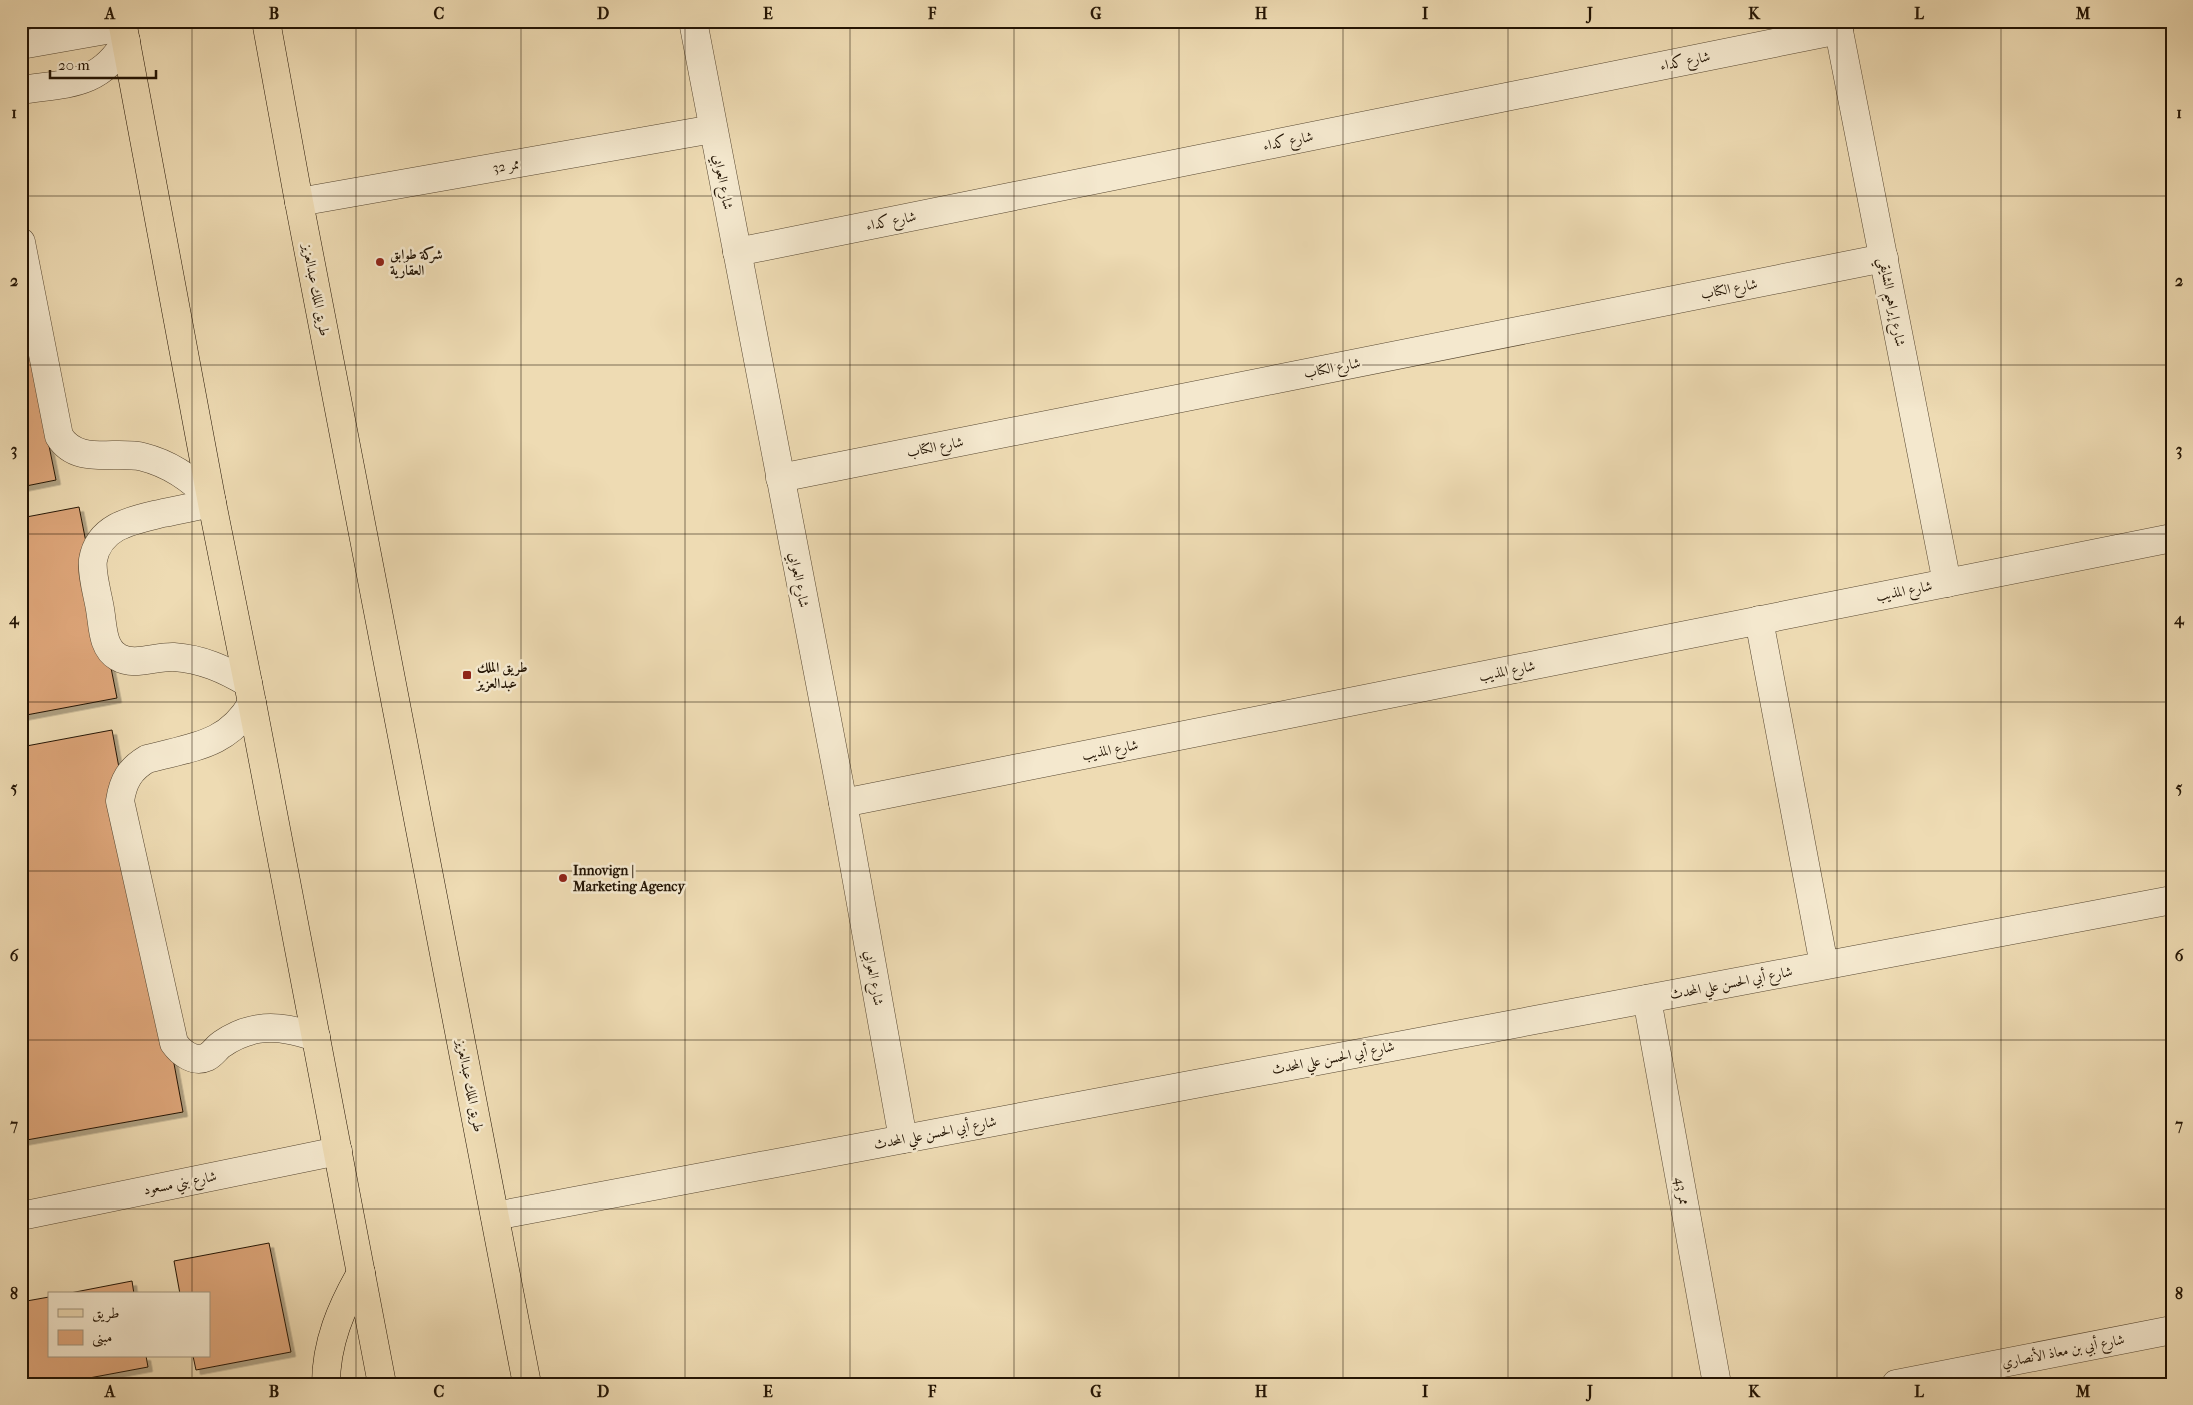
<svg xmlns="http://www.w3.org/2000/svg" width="2193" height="1405" font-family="'IM FELL French Canon',Amiri,serif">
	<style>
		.building { fill: #dea67a; stroke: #231404; filter: url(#shadow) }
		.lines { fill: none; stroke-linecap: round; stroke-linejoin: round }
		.minor-casing { stroke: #564630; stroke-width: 29 }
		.major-casing { stroke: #231404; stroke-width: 29 }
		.minor { stroke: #f4e8ce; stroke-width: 28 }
		.major { stroke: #eedbb3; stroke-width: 28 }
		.grid { fill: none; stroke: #231404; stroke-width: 1; stroke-opacity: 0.55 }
		.poi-dot { fill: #8f2418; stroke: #f4e8ce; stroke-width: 2 }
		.labels { text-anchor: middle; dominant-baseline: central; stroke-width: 5; stroke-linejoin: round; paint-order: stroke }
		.street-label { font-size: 14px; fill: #231404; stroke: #f4e8ce }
		.poi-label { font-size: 14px; font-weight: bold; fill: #231404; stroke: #f4e8ce; text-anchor: start }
		.neatline { fill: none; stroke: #231404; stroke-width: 2 }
		.grid-label { font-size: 16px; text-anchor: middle; font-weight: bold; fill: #231404 }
	</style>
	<defs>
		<filter id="shadow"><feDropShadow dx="4.5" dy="4.5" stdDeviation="0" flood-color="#0004"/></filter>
	</defs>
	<rect width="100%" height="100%" fill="#eedbb3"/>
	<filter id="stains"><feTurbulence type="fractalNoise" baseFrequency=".004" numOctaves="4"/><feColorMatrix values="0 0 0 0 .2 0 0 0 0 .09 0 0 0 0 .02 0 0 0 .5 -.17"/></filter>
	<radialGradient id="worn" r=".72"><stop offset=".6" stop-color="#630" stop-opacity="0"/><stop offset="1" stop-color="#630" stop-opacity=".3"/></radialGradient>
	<g class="building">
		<polygon points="21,309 56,480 21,487"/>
		<polygon points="79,507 117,698 21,716 21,518"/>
		<polygon points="112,730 183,1112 21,1141 21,747"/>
		<polygon points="269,1243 291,1352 196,1370 193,1356 209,1356 209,1294 180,1294 174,1261"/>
		<polygon points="132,1281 134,1294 65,1294"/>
		<polygon points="49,1297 49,1356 146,1356 148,1367 57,1384 21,1384 21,1302"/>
	</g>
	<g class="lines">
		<g class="minor-casing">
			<g id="minor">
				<polyline points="693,21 843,803 903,1139"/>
				<polyline points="1837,21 1947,583"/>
				<polyline points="21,45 123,27"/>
				<path d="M21,90c47,-7 79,-4 105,-49"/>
				<polyline points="299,202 713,129"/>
				<path d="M21,242l38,194c18,30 56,14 84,21 28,7 49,22 68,42"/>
				<polyline points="737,252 1839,30"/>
				<polyline points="780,478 1884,258"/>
				<path d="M212,503c-16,3 -32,7 -49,10 -29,7 -64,12 -70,47 -2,13 5,36 7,49 3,17 2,39 18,48 16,10 38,-1 56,0 28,2 50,12 74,26"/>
				<polyline points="1759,620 1824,965"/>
				<path d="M252,703c-24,43 -61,44 -105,56 -17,10 -24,22 -27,42l54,242c7,10 20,20 33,14 6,-3 10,-10 15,-13 10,-7 24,-13 36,-15 21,-3 39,2 58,8"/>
				<polyline points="843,803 2172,538"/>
				<polyline points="1647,999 1717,1384"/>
				<polyline points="21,1216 338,1151"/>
				<polyline points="495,1216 2172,900"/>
				<polyline points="1896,1384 2172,1330"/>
			</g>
		</g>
		<g class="major-casing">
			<g id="major">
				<polyline points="122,21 212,503 252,703 382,1384"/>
				<polyline points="266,21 299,202 527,1384"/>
				<path d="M326,1384c0,-41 15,-76 35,-111"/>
			</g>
		</g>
		<use href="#minor" class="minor"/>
		<use href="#major" class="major"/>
	</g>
	<path class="grid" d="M192,21v1273M356,21v1363M521,21v1363M685,21v1363M850,21v1363M1014,21v1363M1179,21v1363M1343,21v1363M1508,21v1363M1672,21v1363M1837,21v1363M2001,21v1363M21,196h2151M21,365h2151M21,534h2151M21,702h2151M21,871h2151M21,1040h2151M21,1209h2151M192,1356v28"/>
	<g class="poi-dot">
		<circle cx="380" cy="262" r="5"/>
		<rect x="462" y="670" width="10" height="10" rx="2.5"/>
		<circle cx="563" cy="878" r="5"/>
	</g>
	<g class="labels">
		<g class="street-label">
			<text transform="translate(1685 61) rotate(-11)">شارع كداء</text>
			<text transform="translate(1288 141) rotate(-11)">شارع كداء</text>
			<text transform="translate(506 166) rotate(-10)">ممر 32</text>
			<text transform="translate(723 182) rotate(79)">شارع العوابي</text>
			<text transform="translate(891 221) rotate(-11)">شارع كداء</text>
			<text transform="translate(1729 289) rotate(-11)">شارع الكتاب</text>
			<text transform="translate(316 290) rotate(79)">طريق الملك عبدالعزيز</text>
			<text transform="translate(1892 302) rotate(79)">شارع إبراهيم الشايقي</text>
			<text transform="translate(1332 368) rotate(-11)">شارع الكتاب</text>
			<text transform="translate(935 447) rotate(-11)">شارع الكتاب</text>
			<text transform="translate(799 580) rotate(79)">شارع العوابي</text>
			<text transform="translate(1904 591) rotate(-11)">شارع المذيب</text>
			<text transform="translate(1507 671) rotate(-11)">شارع المذيب</text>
			<text transform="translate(1110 750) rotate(-11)">شارع المذيب</text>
			<text transform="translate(874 978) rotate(80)">شارع العوابي</text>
			<text transform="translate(1731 983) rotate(-11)">شارع أبي الحسن علي المحدث</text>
			<text transform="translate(1333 1058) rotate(-11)">شارع أبي الحسن علي المحدث</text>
			<text transform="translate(470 1086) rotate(79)">طريق الملك عبدالعزيز</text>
			<text transform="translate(935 1133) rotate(-11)">شارع أبي الحسن علي المحدث</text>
			<text transform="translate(180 1183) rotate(-11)">شارع بني مسعود</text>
			<text transform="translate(1682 1191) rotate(80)">ممر 43</text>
			<text transform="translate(2063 1351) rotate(-11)">شارع أبي بن معاذ الأنصاري</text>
		</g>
		<g class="poi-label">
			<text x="390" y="254">شركة طوابق<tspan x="390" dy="16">العقارية</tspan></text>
			<text x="477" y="667">طريق الملك<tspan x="477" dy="16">عبدالعزيز</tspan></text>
			<text x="573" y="870">Innovign |<tspan x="573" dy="16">Marketing Agency</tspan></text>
		</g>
	</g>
	<rect width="2193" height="1405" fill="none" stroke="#eedbb3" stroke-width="55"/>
	<rect x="48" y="1292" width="162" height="65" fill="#f4e8ce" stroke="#a0937d"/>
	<rect x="58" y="1309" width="25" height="8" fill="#eedbb3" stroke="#a0937d"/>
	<text x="92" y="1318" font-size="15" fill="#231404">طريق</text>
	<rect x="58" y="1330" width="25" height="15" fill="#dea67a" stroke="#a0937d"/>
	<text x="92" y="1342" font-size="15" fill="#231404">مبنى</text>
	<path d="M50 70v8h106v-8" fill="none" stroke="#231404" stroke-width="2.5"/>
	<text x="58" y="70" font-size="15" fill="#231404" stroke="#f4e8ce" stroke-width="4" paint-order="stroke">20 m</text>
	<rect x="28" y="28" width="2138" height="1350" class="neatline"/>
	<g class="grid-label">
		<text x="110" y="19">A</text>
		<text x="274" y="19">B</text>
		<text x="439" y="19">C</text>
		<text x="603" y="19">D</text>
		<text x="768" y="19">E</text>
		<text x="932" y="19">F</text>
		<text x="1096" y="19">G</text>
		<text x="1261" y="19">H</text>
		<text x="1425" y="19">I</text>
		<text x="1590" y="19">J</text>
		<text x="1754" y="19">K</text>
		<text x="1919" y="19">L</text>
		<text x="2083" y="19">M</text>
		<text x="14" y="118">1</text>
		<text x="2179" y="118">1</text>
		<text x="14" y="286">2</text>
		<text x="2179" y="286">2</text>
		<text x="14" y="455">3</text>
		<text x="2179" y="455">3</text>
		<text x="14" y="624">4</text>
		<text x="2179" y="624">4</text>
		<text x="14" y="793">5</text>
		<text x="2179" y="793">5</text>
		<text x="14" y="961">6</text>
		<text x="2179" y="961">6</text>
		<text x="14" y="1130">7</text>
		<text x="2179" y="1130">7</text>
		<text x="14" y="1299">8</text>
		<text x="2179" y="1299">8</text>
		<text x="110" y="1397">A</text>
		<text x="274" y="1397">B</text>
		<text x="439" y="1397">C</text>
		<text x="603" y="1397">D</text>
		<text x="768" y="1397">E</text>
		<text x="932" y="1397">F</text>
		<text x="1096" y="1397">G</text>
		<text x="1261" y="1397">H</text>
		<text x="1425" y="1397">I</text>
		<text x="1590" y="1397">J</text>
		<text x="1754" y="1397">K</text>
		<text x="1919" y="1397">L</text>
		<text x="2083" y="1397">M</text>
	</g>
	<rect width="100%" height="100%" filter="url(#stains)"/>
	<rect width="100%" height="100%" fill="url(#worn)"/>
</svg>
